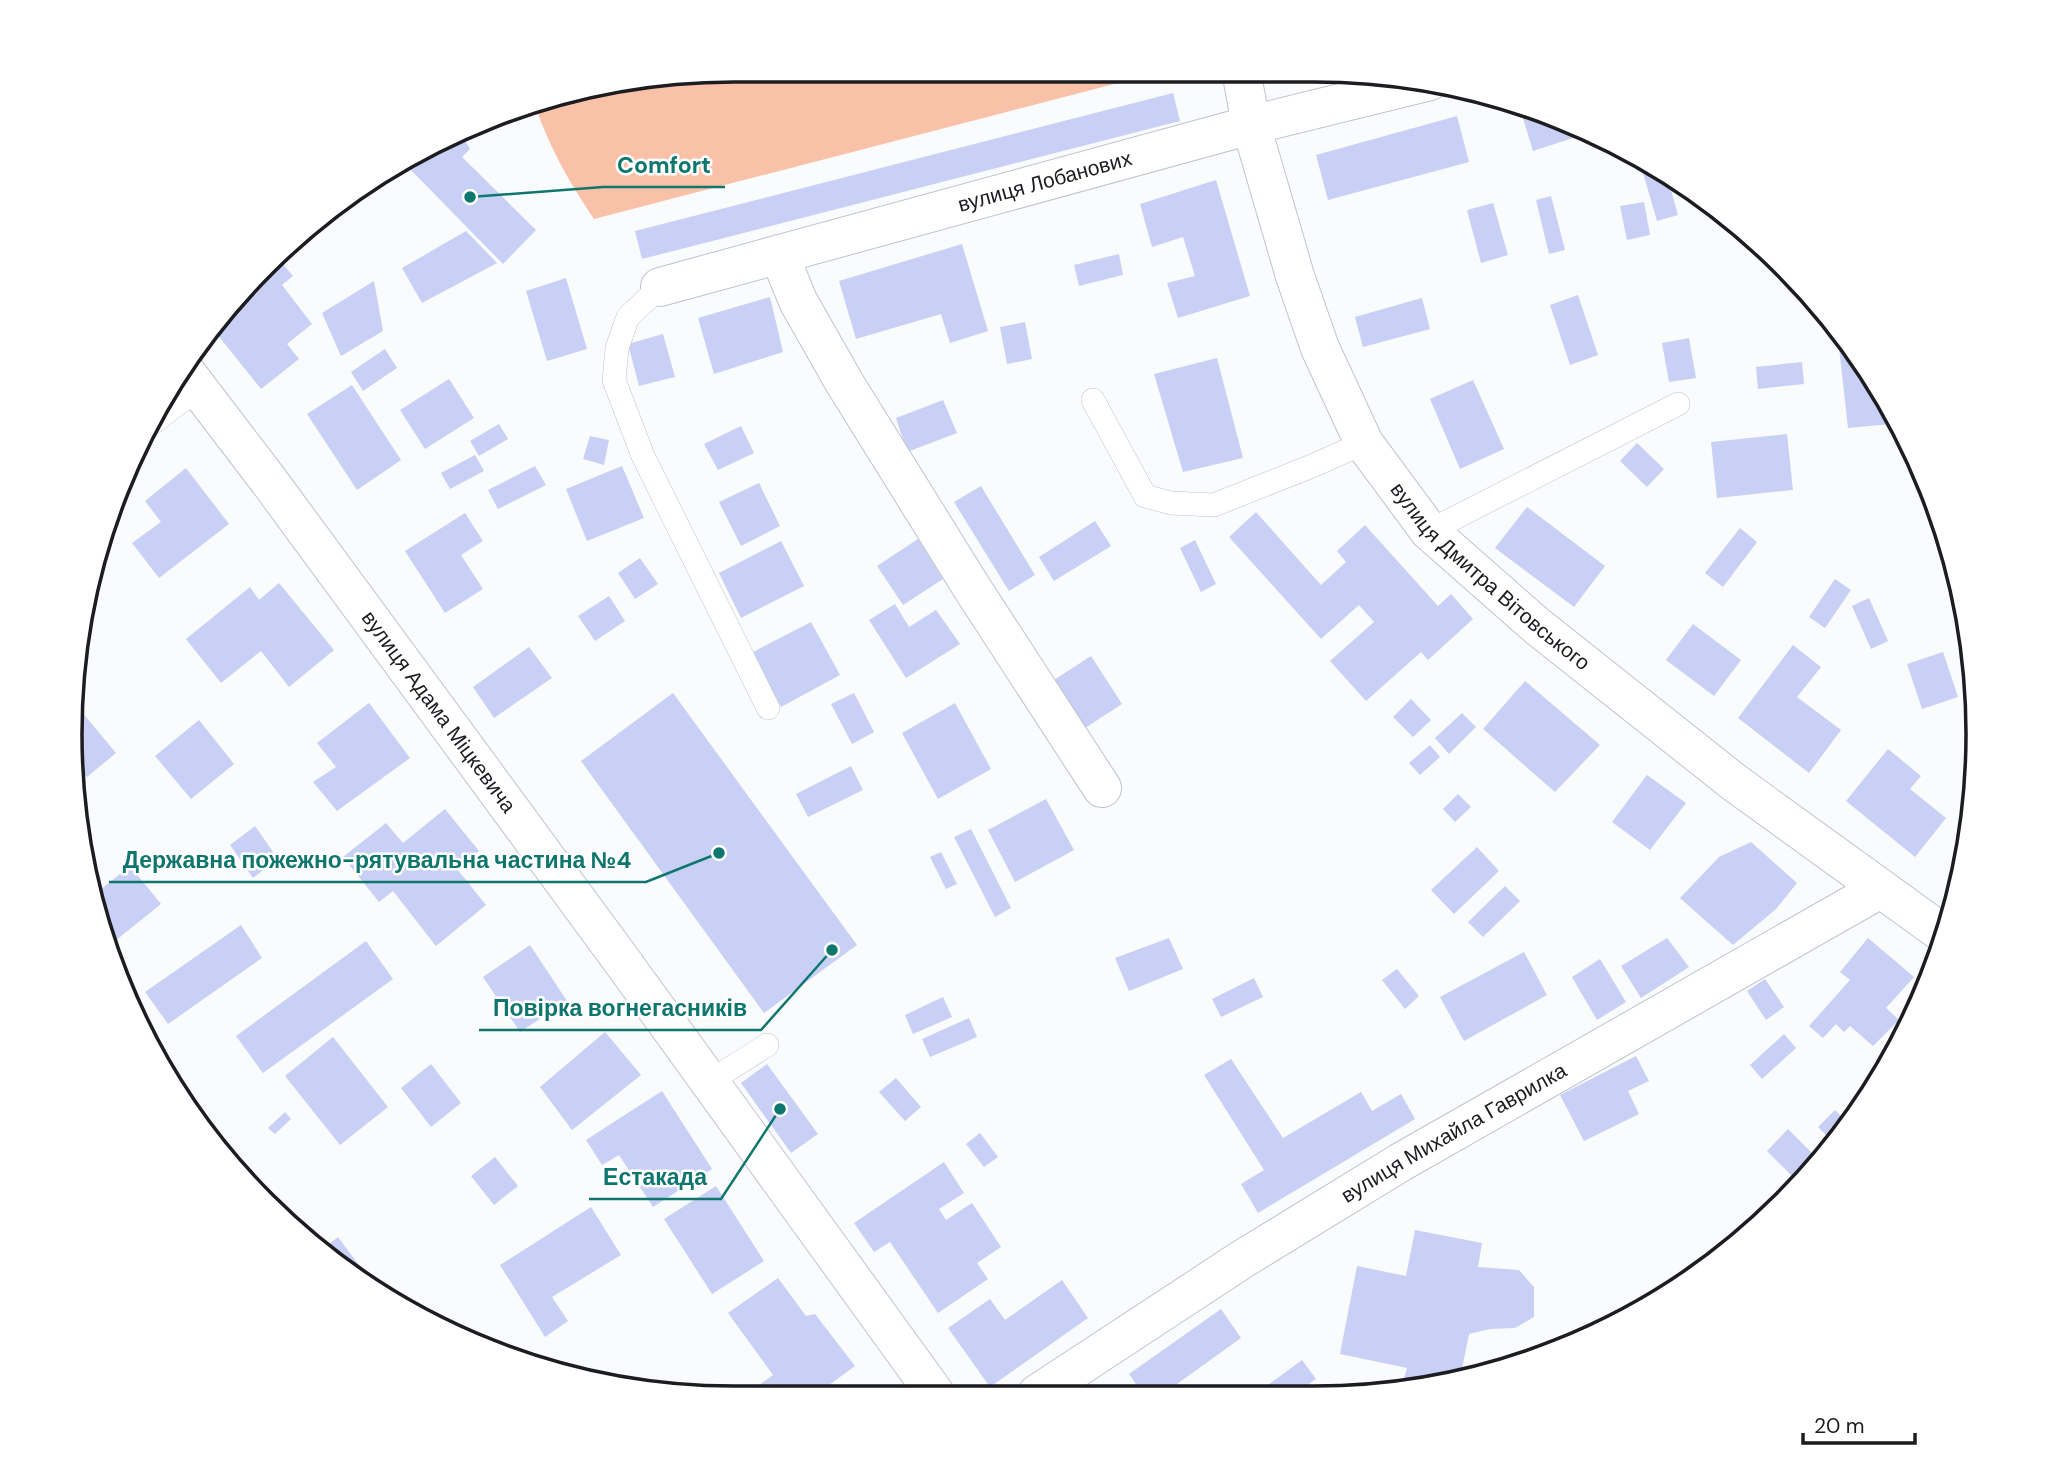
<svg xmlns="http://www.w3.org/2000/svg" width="2048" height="1468" font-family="'DM Sans',sans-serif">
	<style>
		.green { fill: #f9c1a8 }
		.building { fill: #c8d0f5 }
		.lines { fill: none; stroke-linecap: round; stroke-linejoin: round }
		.service-casing { stroke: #c0c3ce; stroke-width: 24 }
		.minor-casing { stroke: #c0c3ce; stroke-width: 40 }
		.tertiary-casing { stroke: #c0c3ce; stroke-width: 40 }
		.service { stroke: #fff; stroke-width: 23 }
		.minor { stroke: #fff; stroke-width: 38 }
		.tertiary { stroke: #fff; stroke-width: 38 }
		.labels { text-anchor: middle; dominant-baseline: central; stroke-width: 5; stroke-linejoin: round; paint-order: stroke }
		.street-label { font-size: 21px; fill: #1c1c21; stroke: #fff }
		.rim { fill: none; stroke: #1c1c21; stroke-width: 3.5 }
		.leader { fill: none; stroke: #0f766e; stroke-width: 2.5 }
		.callout-dot { fill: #0f766e; stroke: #fff; stroke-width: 2.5 }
		.callout-label { font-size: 23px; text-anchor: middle; font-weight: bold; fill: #0f766e; stroke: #fff; stroke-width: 5; stroke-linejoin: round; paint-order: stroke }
	</style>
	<rect width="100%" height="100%" fill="#fafbfd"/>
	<path class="green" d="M734,70h434l-574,149c-25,-37 -45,-72 -59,-114l27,-12z"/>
	<g class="building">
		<polygon points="1173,93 1180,121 642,259 635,231"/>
		<polygon points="1521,112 1582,135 1533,151"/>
		<polygon points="1457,116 1469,162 1328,200 1316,155"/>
		<polygon points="463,137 470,149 462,157 536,230 503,264 405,164"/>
		<polygon points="1651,163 1667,176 1678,215 1657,221 1641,166"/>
		<polygon points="1216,180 1250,296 1178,318 1167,283 1195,276 1183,237 1152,247 1140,204"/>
		<polygon points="1551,196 1565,250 1549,254 1536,200"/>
		<polygon points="1644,202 1650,235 1627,240 1620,206"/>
		<polygon points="1493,203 1508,255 1481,263 1467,210"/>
		<polygon points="466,231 497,263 422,303 402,268"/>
		<polygon points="962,244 988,331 950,343 941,314 856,339 839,281"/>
		<polygon points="1119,254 1123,275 1079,286 1074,265"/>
		<polygon points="278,258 293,276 282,285 312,324 287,344 299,359 261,389 213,329 235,297"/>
		<polygon points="566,278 587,349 547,361 526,291"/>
		<polygon points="374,281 383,331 341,356 322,313"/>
		<polygon points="1578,295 1598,355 1570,365 1550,305"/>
		<polygon points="770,297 783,352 714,374 698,318"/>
		<polygon points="1422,298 1430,329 1363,347 1355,317"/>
		<polygon points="1025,322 1032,359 1007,364 1000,327"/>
		<polygon points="1837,329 1889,402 1891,424 1848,428"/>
		<polygon points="663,334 675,377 639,386 628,344"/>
		<polygon points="1689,338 1696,378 1669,382 1662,343"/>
		<polygon points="385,349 397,368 363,391 351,372"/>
		<polygon points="1217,358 1243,458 1183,472 1154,374"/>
		<polygon points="1802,362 1804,384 1758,389 1756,367"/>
		<polygon points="449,379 474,418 425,449 400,410"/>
		<polygon points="1473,380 1504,449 1460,469 1430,399"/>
		<polygon points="352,385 401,460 357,490 307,414"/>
		<polygon points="943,400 957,433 907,452 896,418"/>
		<polygon points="499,424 508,439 479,456 470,441"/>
		<polygon points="741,426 754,453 718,470 704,444"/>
		<polygon points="1787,434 1793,490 1717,498 1711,442"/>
		<polygon points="590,436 609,440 604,465 583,459"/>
		<polygon points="1637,443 1664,469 1647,487 1620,461"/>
		<polygon points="475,455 484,471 450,489 441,473"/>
		<polygon points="535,466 546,485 498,509 488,490"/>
		<polygon points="622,466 644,518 587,541 566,489"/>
		<polygon points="186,468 229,524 159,578 132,543 161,522 145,501"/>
		<polygon points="759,483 780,526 741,546 719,502"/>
		<polygon points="981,486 1035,575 1009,591 954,502"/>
		<polygon points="1527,507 1605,566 1574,607 1495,548"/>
		<polygon points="1256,512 1321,585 1346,562 1337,551 1365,525 1438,606 1451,594 1473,619 1428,660 1421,652 1366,701 1330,661 1374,622 1359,605 1321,639 1229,537"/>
		<polygon points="465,513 483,541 461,555 483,589 445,613 405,551"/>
		<polygon points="1095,521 1111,546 1054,581 1039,557"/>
		<polygon points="1740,528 1757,542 1723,587 1705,573"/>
		<polygon points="918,539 943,579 903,605 877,566"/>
		<polygon points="1195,540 1216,584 1201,592 1180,548"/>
		<polygon points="781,541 804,586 741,618 719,573"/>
		<polygon points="640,558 658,584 635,599 618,573"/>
		<polygon points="1835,579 1851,590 1825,628 1809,617"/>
		<polygon points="279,583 334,650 289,687 261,651 221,683 186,639 250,587 259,600"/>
		<polygon points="609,596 625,621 595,641 578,616"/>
		<polygon points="1869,598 1888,641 1871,649 1852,606"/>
		<polygon points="895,604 909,627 936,610 960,644 906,678 869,620"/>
		<polygon points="811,622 840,675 781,707 751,653"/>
		<polygon points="1693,624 1741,660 1714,696 1666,660"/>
		<polygon points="1793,645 1821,667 1797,697 1841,730 1809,773 1738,718"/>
		<polygon points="529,647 552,678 494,718 473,687"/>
		<polygon points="1943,652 1958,697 1922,709 1907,664"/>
		<polygon points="1091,656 1122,704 1082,730 1051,682"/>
		<polygon points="1525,681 1600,745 1555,792 1483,729"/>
		<polygon points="673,693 857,945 764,1013 581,761"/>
		<polygon points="854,693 874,732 852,744 831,704"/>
		<polygon points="1411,699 1431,720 1413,737 1393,717"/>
		<polygon points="369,703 410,758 337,811 313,782 336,767 317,743"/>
		<polygon points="955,703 991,769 938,799 902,733"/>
		<polygon points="76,705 116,753 87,777 76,764"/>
		<polygon points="1462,713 1476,727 1449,754 1435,738"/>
		<polygon points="199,720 234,764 191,799 155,756"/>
		<polygon points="1430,745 1440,757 1420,775 1409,763"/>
		<polygon points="1888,749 1921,776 1910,789 1946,818 1915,857 1846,801"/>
		<polygon points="851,766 863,790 808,817 796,794"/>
		<polygon points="1647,775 1686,803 1650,850 1612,822"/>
		<polygon points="1458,794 1471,807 1455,822 1443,809"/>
		<polygon points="1046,799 1074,850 1015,882 988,830"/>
		<polygon points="445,809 479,851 457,869 486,905 436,946 393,891 379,902 343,857 386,823 403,843"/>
		<polygon points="255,826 278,859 253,878 230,845"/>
		<polygon points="971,829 1011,908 995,917 954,837"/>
		<polygon points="1751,842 1797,883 1776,909 1733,945 1680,898 1719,857"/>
		<polygon points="1477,847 1499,871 1454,914 1431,890"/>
		<polygon points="941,852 957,884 946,889 930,857"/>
		<polygon points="130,866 161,904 115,941 104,927 95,894"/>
		<polygon points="1505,886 1520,901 1483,937 1468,922"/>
		<polygon points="241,925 262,958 168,1024 145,992"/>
		<polygon points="1169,938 1183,969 1129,991 1115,958"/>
		<polygon points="1667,938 1689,967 1641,998 1621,966"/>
		<polygon points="1868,938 1914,977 1886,1008 1899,1020 1873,1046 1850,1026 1844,1032 1836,1024 1823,1038 1809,1026 1850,980 1840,972"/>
		<polygon points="366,941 393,979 263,1073 236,1036"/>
		<polygon points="530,945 567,1001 520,1032 483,977"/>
		<polygon points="1524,952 1547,995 1464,1041 1440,997"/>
		<polygon points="1600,959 1626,1002 1597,1020 1572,977"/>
		<polygon points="1397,969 1419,996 1405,1009 1382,980"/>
		<polygon points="1254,978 1263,997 1221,1017 1212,999"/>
		<polygon points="1765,979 1784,1007 1766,1020 1747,991"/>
		<polygon points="943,997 952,1017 913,1034 905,1015"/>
		<polygon points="969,1018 977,1037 930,1057 922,1039"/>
		<polygon points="605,1032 641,1075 572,1130 540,1087"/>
		<polygon points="1784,1034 1796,1048 1762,1079 1750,1065"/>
		<polygon points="333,1037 388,1107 340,1145 285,1076"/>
		<polygon points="1636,1056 1649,1081 1628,1091 1639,1114 1584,1141 1560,1095"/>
		<polygon points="1231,1059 1283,1138 1361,1092 1372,1111 1401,1094 1415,1119 1258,1213 1241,1184 1264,1170 1204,1075"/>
		<polygon points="431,1064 461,1103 431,1127 401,1088"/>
		<polygon points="767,1064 818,1134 791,1153 741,1083"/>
		<polygon points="896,1078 921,1107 905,1121 879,1092"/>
		<polygon points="662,1091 712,1169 653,1207 619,1155 602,1165 586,1140"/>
		<polygon points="1835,1110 1849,1124 1835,1144 1818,1127"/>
		<polygon points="285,1112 291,1119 275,1134 268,1128"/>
		<polygon points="1788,1129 1820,1161 1799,1183 1767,1151"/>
		<polygon points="980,1133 998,1157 984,1167 966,1144"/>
		<polygon points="495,1157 518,1186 494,1205 471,1176"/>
		<polygon points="944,1162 964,1193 939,1209 946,1220 972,1203 1001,1247 977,1263 988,1279 938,1313 890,1242 874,1252 854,1223"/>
		<polygon points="716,1186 764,1261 712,1294 664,1219"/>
		<polygon points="591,1207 621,1255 552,1297 568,1321 545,1337 500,1265"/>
		<polygon points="1415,1230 1482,1243 1478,1267 1519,1270 1534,1287 1534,1317 1515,1328 1490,1329 1469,1334 1461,1374 1400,1392 1407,1368 1340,1354 1357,1266 1406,1276"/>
		<polygon points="338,1237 370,1280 366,1283 329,1261 320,1251"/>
		<polygon points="778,1278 806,1316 815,1314 855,1366 814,1396 744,1396 773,1375 728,1313"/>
		<polygon points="1062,1280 1088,1318 990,1387 948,1328 990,1299 1005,1320"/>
		<polygon points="1221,1309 1241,1338 1163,1394 1143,1394 1129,1374"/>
		<polygon points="1302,1360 1316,1379 1296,1393 1263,1393 1261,1390"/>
	</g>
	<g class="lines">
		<g class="service-casing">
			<g id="service">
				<polyline points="660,287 628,317 617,348 614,380 643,456 768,708"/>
				<polyline points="1093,400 1145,496 1171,503 1214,505 1312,466 1364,443"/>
				<polyline points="147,427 199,388"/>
				<polyline points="1429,531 1678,404"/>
				<polyline points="709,1082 767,1045"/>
			</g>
		</g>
		<g class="minor-casing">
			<g id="minor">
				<path id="s1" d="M1241,70l10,55 44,151 25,72 44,95 65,88 108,95 198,157 210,152"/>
				<polyline points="779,254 798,301 844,382 972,588 1102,788"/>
				<path id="s2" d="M660,287l591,-162 179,-44"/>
				<path id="s3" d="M1037,1394l204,-134 160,-98 479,-273"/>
			</g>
		</g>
		<g class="tertiary-casing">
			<g id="tertiary">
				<path id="s4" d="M185,371l84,110 353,480 314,434"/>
			</g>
		</g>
		<use href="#service" class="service"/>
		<use href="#minor" class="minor"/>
		<use href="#tertiary" class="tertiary"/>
	</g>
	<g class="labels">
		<g class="street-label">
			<text stroke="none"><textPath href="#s2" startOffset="399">вулиця Лобанових</textPath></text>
			<text stroke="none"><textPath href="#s1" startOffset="579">вулиця Дмитра Вітовського</textPath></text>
			<text stroke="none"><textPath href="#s4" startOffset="425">вулиця Адама Міцкевича</textPath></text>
			<text stroke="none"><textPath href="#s3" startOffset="492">вулиця Михайла Гаврилка</textPath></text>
		</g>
	</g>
	<path d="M0 0H2048V1468H0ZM734 82H1314A652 652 0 0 1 1966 734V734A652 652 0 0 1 1314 1386H734A652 652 0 0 1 82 734V734A652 652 0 0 1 734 82Z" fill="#fff" fill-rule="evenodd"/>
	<path class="rim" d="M734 82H1314A652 652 0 0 1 1966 734V734A652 652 0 0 1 1314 1386H734A652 652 0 0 1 82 734V734A652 652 0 0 1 734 82Z"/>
	<path class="leader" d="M470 197L603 187H725M719 853L646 882H109M832 950L761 1030H479M780 1109L721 1199H589"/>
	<g class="callout-dot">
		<circle cx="470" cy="197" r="7"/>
		<circle cx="719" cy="853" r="7"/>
		<circle cx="832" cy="950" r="7"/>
		<circle cx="780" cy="1109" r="7"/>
	</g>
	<g class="callout-label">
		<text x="664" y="173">Comfort</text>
		<text x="377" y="868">Державна пожежно-рятувальна частина №4</text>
		<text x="620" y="1016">Повірка вогнегасників</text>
		<text x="655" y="1185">Естакада</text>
	</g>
	<path d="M1803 1433v10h112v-10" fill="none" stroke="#1c1c21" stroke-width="3.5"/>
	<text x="1814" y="1433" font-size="21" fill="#1c1c21" stroke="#ffffff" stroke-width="5" paint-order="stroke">20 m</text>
</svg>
